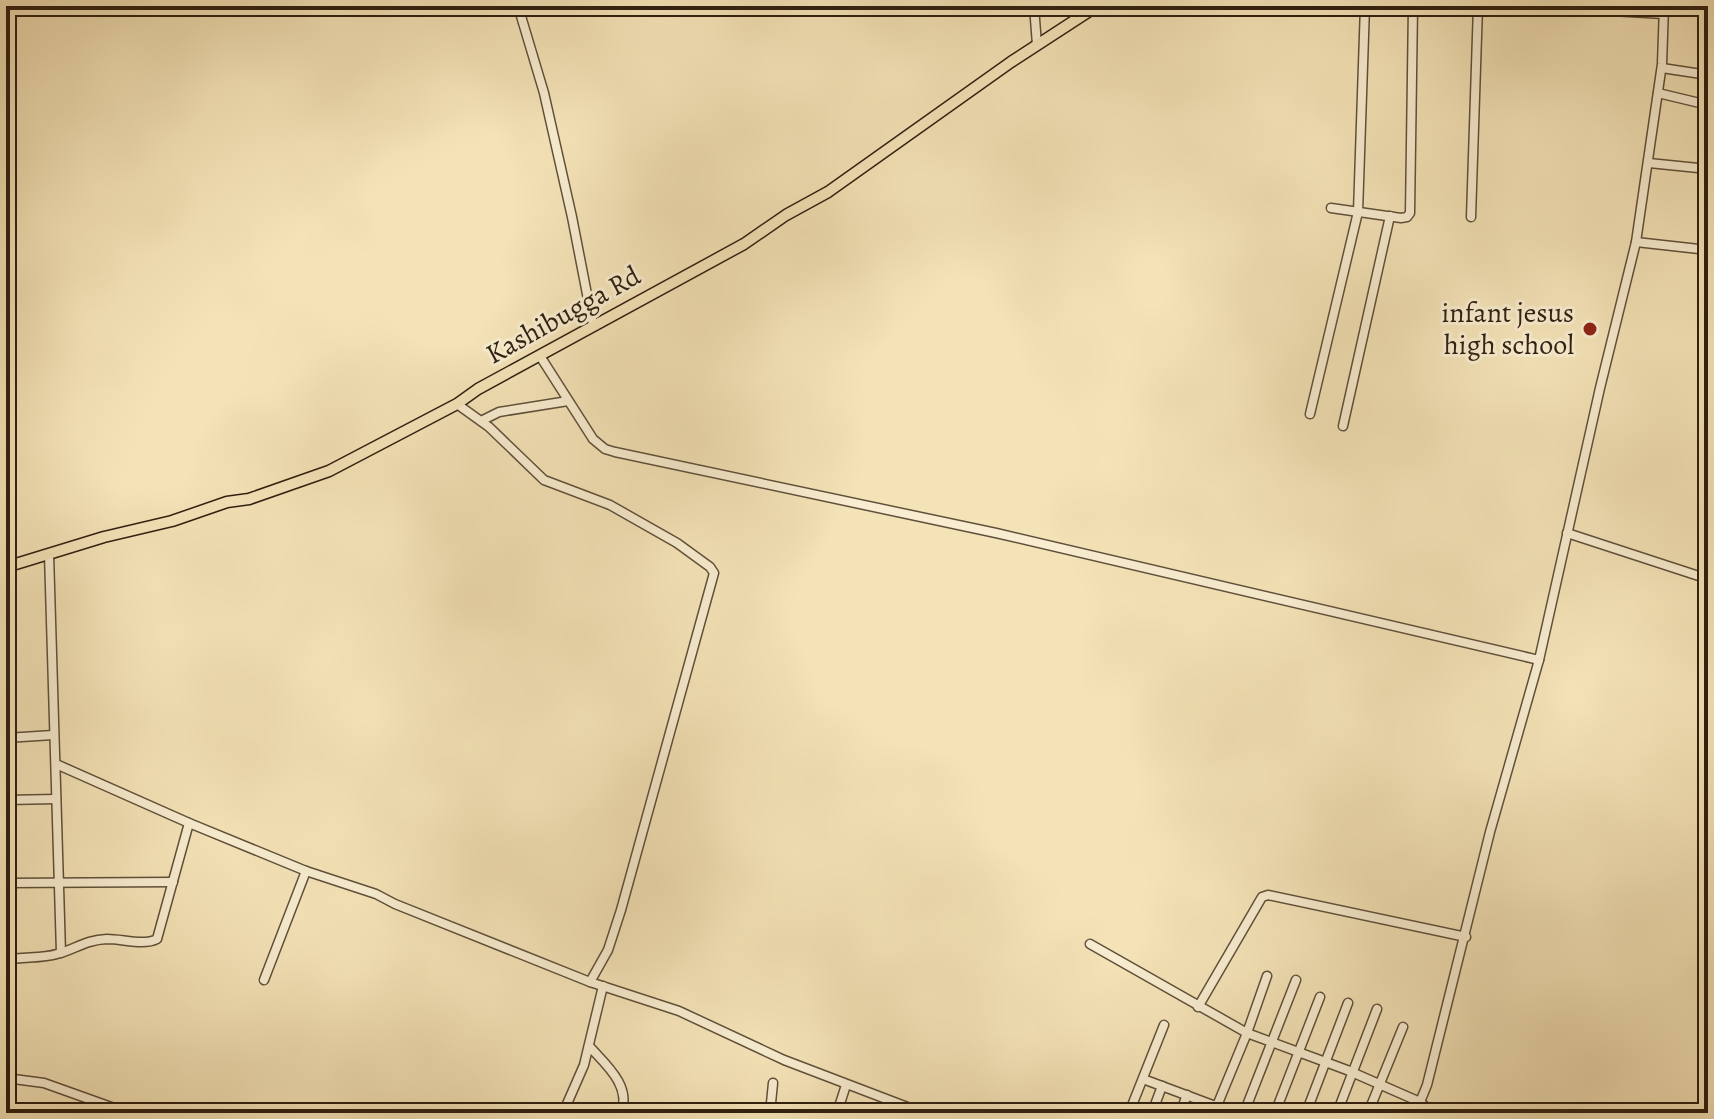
<svg xmlns="http://www.w3.org/2000/svg" width="1714" height="1119" font-family="Alegreya,serif">
	<style>
		.lines { fill: none; stroke-linecap: round; stroke-linejoin: round }
		.minor-casing { stroke: #60503a; stroke-width: 11 }
		.major-casing { stroke: #2e1f10; stroke-width: 13 }
		.minor { stroke: #f8edd0; stroke-width: 8 }
		.major { stroke: #f4e3b7; stroke-width: 10 }
		.poi-dot { fill: #8f2418; stroke: #f8edd0; stroke-width: 3 }
		.labels { text-anchor: middle; dominant-baseline: central; stroke-width: 6; stroke-linejoin: round; paint-order: stroke }
		.poi-label { font-size: 28px; fill: #2e1f10; stroke: #f8edd0; text-anchor: end }
		.street-label { font-size: 28px; fill: #2e1f10; stroke: #f8edd0 }
	</style>
	<rect width="100%" height="100%" fill="#f4e3b7"/>
	<filter id="stains"><feTurbulence type="fractalNoise" baseFrequency=".0025" numOctaves="4"/><feColorMatrix values="0 0 0 0 .2 0 0 0 0 .09 0 0 0 0 .02 0 0 0 .5 -.17"/></filter>
	<radialGradient id="worn" r=".72"><stop offset=".6" stop-color="#630" stop-opacity="0"/><stop offset="1" stop-color="#630" stop-opacity=".3"/></radialGradient>
	<g class="lines">
		<g class="minor-casing">
			<g id="minor">
				<polyline points="518,6 544,93 572,217 593,325"/>
				<polyline points="1034,6 1037,45"/>
				<polyline points="1525,6 1664,14"/>
				<polyline points="1662,68 1708,75"/>
				<polyline points="1658,93 1708,105"/>
				<polyline points="1649,163 1708,169"/>
				<polyline points="1331,208 1401,218 1407,217 1410,213 1413,6"/>
				<polyline points="1471,217 1478,6"/>
				<polyline points="1636,242 1708,250"/>
				<polyline points="540,356 593,439 605,449 615,452 996,533 1539,660"/>
				<polyline points="457,404 489,427 544,480 610,505 677,543 710,567 714,573 621,910 608,950 590,982"/>
				<polyline points="1310,414 1358,212 1365,6"/>
				<polyline points="481,421 499,412 568,401"/>
				<polyline points="1343,426 1390,216"/>
				<polyline points="1567,533 1708,579"/>
				<polyline points="49,554 61,953"/>
				<polyline points="6,738 53,735"/>
				<polyline points="56,764 189,823 306,871 376,894 395,904 590,982 679,1011 784,1060 923,1113"/>
				<polyline points="6,800 56,799"/>
				<polyline points="6,883 173,882"/>
				<polyline points="6,920 11,959"/>
				<polyline points="1090,944 1247,1033 1347,1070 1420,1102 1433,1113"/>
				<path d="M6,960c17,-4 35,-1 51,-6 19,-5 28,-14 50,-15 16,0 37,7 50,0l32,-116"/>
				<polyline points="264,980 306,871"/>
				<polyline points="1198,1007 1262,897 1268,895 1466,937"/>
				<path d="M589,1046c16,18 43,40 32,67"/>
				<polyline points="6,1078 44,1083 128,1113"/>
				<polyline points="1143,1079 1234,1113"/>
				<polyline points="624,1106 641,1113"/>
				<polyline points="563,1113 584,1065 603,986"/>
				<polyline points="770,1113 773,1083"/>
				<polyline points="837,1113 846,1085"/>
				<polyline points="1129,1113 1164,1025"/>
				<polyline points="1152,1113 1162,1086"/>
				<polyline points="1180,1113 1187,1095"/>
				<polyline points="1214,1113 1247,1033 1267,976"/>
				<polyline points="1244,1113 1296,980"/>
				<polyline points="1275,1113 1320,997"/>
				<polyline points="1306,1113 1348,1003"/>
				<polyline points="1337,1113 1377,1009"/>
				<polyline points="1368,1113 1403,1027"/>
				<polyline points="1411,1113 1420,1102 1427,1085 1490,832 1539,660 1600,388 1636,242 1662,64 1664,6"/>
			</g>
		</g>
		<g class="major-casing">
			<polyline id="major" points="6,567 104,537 172,521 227,502 249,499 329,471 457,404 478,389 744,244 786,215 828,192 1011,62 1097,6"/>
		</g>
		<use href="#minor" class="minor"/>
		<use href="#major" class="major"/>
	</g>
	<circle class="poi-dot" cx="1590" cy="329" r="8"/>
	<g class="labels">
		<g class="poi-label">
			<text x="1574" y="313">infant jesus<tspan x="1574" dy="32">high school</tspan></text>
		</g>
		<g class="street-label">
			<text transform="translate(563 315) rotate(-29)">Kashibugga Rd</text>
		</g>
	</g>
	<rect width="1714" height="1119" fill="none" stroke="#f4e3b7" stroke-width="32"/>
	<rect x="8" y="8" width="1698" height="1103" fill="none" stroke="#2e1f10" stroke-width="4"/>
	<rect x="16" y="16" width="1682" height="1087" fill="none" stroke="#2e1f10" stroke-width="2"/>
	<rect width="100%" height="100%" filter="url(#stains)"/>
	<rect width="100%" height="100%" fill="url(#worn)"/>
</svg>
